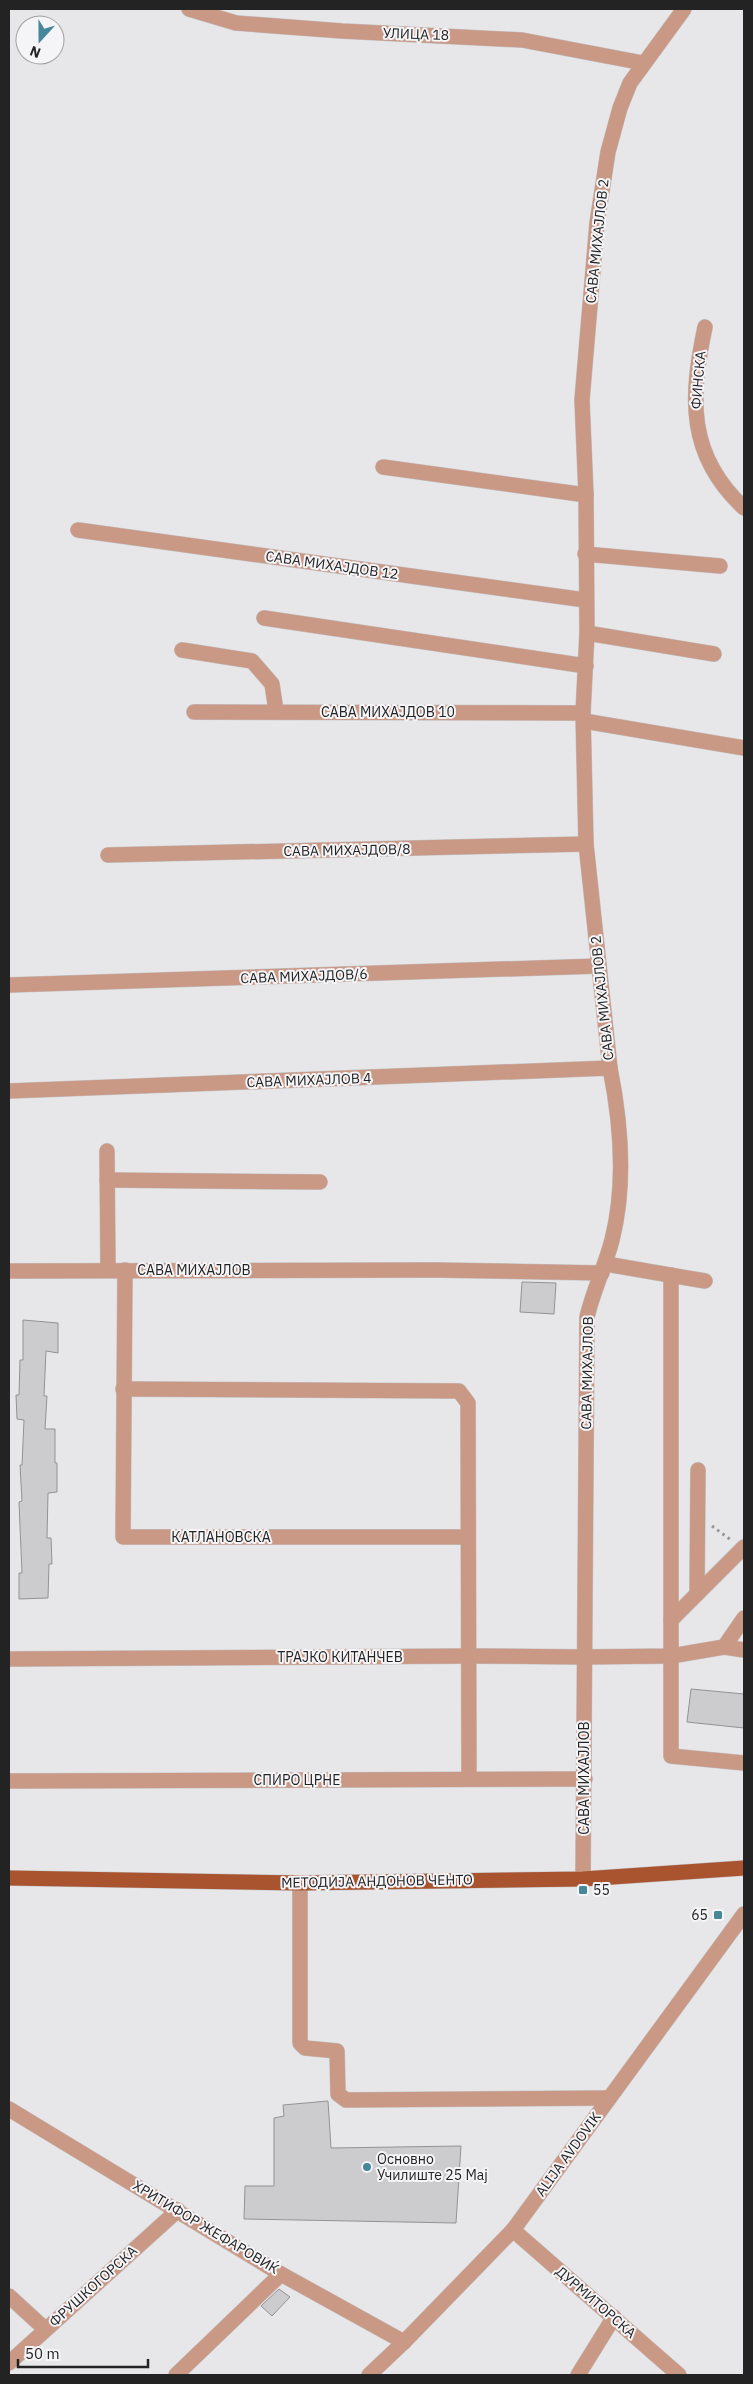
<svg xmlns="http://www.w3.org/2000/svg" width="753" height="2384" font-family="'IBM Plex Sans',sans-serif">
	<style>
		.building { fill: #ccccce; stroke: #939294 }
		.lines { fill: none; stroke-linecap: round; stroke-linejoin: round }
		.minor-casing { stroke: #c4c4c6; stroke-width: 16 }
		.major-casing { stroke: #c4c4c6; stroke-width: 16 }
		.path { stroke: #979798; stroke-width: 3; stroke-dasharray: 2.5 4; stroke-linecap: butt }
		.minor { stroke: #ca9986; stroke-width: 15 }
		.major { stroke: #a9542f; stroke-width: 15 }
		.poi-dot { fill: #47879a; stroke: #f5f4f7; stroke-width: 2 }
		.labels { text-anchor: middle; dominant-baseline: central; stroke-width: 4; stroke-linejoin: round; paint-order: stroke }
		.street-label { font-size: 14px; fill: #232324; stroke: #f5f4f7 }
		.poi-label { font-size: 14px; fill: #232324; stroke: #f5f4f7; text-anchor: start }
	</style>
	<rect width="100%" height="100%" fill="#e7e7e9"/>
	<g class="building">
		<polygon points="522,1282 556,1283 554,1314 520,1312"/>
		<polygon points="23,1320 58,1323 58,1353 46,1351 44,1396 47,1396 45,1429 55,1429 55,1463 57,1463 57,1492 48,1493 47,1538 51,1538 52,1564 49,1564 48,1598 19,1599 19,1573 22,1573 19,1502 22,1501 20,1465 22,1465 24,1420 17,1419 16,1395 19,1395 20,1360 23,1360"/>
		<polygon points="691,1689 744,1694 744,1728 687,1722"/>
		<polygon points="328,2101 331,2148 461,2146 456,2223 244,2219 245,2186 274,2186 274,2118 284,2116 283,2105"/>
		<polygon points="279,2289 290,2297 272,2316 261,2306"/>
	</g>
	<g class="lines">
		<g class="minor-casing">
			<g id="minor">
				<polyline points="189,9 236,23 342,31 522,40 643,63"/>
				<path d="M705,327c-15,71 -18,128 39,181"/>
				<polyline points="383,467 586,495"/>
				<polyline points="78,530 585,600"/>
				<polyline points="585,554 720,566"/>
				<polyline points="264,618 586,666"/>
				<polyline points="587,633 714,654"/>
				<polyline points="182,650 252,661 272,684 276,711"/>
				<polyline points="194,712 583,713"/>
				<polyline points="584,721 744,748"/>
				<polyline points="108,855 586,844"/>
				<polyline points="9,985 599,966"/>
				<polyline points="9,1091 610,1068"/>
				<polyline points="107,1151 108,1270"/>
				<polyline points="107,1180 320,1182"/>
				<polyline points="606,1264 705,1281"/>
				<polyline points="125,1270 123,1537 467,1537"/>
				<polyline points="9,1271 435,1270 602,1273"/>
				<polyline points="671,1275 671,1756 744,1763"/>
				<polyline points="123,1389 459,1391 468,1403 469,1779"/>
				<polyline points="697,1594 698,1470"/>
				<polyline points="671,1620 744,1547"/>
				<polyline points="724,1647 744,1618"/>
				<polyline points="9,1659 469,1656 584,1657 671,1656 724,1647 744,1650"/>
				<polyline points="9,1781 585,1779"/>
				<path d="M583,1879l4,-562c6,-26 18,-50 25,-77 14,-55 9,-117 -2,-172l-24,-224 -3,-131 4,-80 -1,-138 -4,-95 15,-177 11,-71 12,-44 10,-25 54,-74"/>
				<polyline points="300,1883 300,2043 305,2048 337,2051 338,2094 346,2100 608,2098"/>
				<polyline points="9,2109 281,2274 404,2342"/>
				<polyline points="513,2230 679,2375"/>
				<polyline points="9,2296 45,2329"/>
				<polyline points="9,2363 178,2210"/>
				<polyline points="176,2375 281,2274"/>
				<polyline points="369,2375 404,2342 513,2230 744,1914"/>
				<polyline points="578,2375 614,2317"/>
			</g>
		</g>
		<g class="major-casing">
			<polyline id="major" points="9,1878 300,1883 583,1879 744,1868"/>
		</g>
		<polyline class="path" points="712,1526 731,1540"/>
		<use href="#minor" class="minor"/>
		<use href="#major" class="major"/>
	</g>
	<g class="poi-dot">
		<rect x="578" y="1885" width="10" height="10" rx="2.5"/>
		<rect x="713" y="1910" width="10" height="10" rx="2.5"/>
		<circle cx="367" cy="2167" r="5"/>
	</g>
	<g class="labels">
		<g class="street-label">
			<text transform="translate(416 34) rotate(2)">УЛИЦА 18</text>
			<text transform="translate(597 241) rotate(-84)">САВА МИХАЈЛОВ 2</text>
			<text transform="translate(698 380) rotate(-85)">ФИНСКА</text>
			<text transform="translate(332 565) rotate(8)">САВА МИХАЈДОВ 12</text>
			<text x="388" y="712">САВА МИХАЈДОВ 10</text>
			<text transform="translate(347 850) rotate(-1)">САВА МИХАЈДОВ/8</text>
			<text transform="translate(304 976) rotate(-2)">САВА МИХАЈДОВ/6</text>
			<text transform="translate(602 998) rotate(-96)">САВА МИХАЈЛОВ 2</text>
			<text transform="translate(309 1080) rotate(-2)">САВА МИХАЈЛОВ 4</text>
			<text x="194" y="1270">САВА МИХАЈЛОВ</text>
			<text transform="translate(587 1373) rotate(-89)">САВА МИХАЈЛОВ</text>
			<text x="221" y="1537">КАТЛАНОВСКА</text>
			<text x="340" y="1657">ТРАЈКО КИТАНЧЕВ</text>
			<text transform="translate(584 1778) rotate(-90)">САВА МИХАЈЛОВ</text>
			<text x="297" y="1780">СПИРО ЦРНЕ</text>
			<text transform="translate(377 1881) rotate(-1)">МЕТОДИЈА АНДОНОВ ЧЕНТО</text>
			<text transform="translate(568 2154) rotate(-54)">ALIJA AVDOVIK</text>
			<text transform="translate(206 2227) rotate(31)">ХРИТИФОР ЖЕФАРОВИЌ</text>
			<text transform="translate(93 2286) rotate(-42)">ФРУШКОГОРСКА</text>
			<text transform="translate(596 2302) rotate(41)">ДУРМИТОРСКА</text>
		</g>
		<g class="poi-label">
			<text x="593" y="1890">55</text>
			<text x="708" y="1915" text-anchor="end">65</text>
			<text x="377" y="2159">Основно<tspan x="377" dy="16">Училиште 25 Мај</tspan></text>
		</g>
	</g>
	<rect width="753" height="2384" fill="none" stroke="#232324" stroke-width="20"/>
	<g transform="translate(40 40) rotate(201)"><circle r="24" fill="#f5f4f7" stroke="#a1a0a3"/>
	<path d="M0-4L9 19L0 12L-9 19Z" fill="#47879a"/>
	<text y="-8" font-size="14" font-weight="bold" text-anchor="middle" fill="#232324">N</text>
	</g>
	<path d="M18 2359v8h130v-8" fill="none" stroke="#232324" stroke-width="2.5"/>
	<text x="25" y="2359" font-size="15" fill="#232324" stroke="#f5f4f7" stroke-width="4" paint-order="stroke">50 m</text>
</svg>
